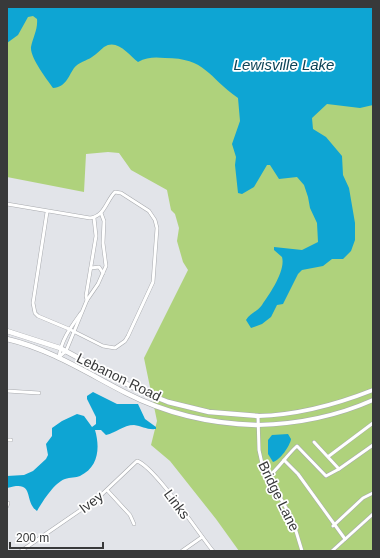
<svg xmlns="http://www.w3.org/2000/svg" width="380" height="558" font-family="Helvetica,sans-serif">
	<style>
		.green { fill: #afd27c }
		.water { fill: #0ea5d3 }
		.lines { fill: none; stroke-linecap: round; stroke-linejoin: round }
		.minor-casing { stroke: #a8aaae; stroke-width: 4 }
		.tertiary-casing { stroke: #a8aaae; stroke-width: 5 }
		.secondary-casing { stroke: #a8aaae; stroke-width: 5.5 }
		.minor { stroke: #fff; stroke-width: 3 }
		.tertiary { stroke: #fff; stroke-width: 4 }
		.secondary { stroke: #fff; stroke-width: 4.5 }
		.labels { text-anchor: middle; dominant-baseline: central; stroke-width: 3.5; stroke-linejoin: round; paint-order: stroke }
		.street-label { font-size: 14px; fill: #38393a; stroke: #fff }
		.water-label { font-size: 15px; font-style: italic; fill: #0c4357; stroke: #fff }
	</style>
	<rect width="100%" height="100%" fill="#e2e4e9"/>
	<polygon class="green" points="7,7 285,7 373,17 373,551 239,551 216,519 170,461 151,445 157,421 144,358 188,270 183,262 177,241 179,228 175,214 171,210 167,190 131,170 119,153 108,152 86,154 84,192 7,177"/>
	<g class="water">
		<path d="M7,7h366v98l-13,3 -33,-4 -15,14 1,11 13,8 16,19 1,19 6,13 6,35v17l-4,11 -8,8h-11l-9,7 -21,4 -4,4 -15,30 -6,1 -6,12 -9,7 -11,4 -5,-8c4,-7 11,-8 16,-15 7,-10 24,-34 20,-48l-8,-7v-3l28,3 16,-8 -1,-19 -7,-15 -2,-11 -4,-12 -7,-8 -18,2 -9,-14h-3l-13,22 -12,7 -4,-1 -3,-28 1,-8 -4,-13 8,-23 -2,-23c-30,-21 -32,-40 -73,-40 -10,-1 -18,-1 -27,4 -9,-7 -21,-24 -34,-15 -4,3 -7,7 -12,10 -6,4 -13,5 -18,11 -6,9 -8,19 -21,20 -6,-9 -23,-30 -22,-41 2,-10 7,-18 6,-28l-4,-3 -5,1 -10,18 -11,8z"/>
		<path d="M93,392l24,12h21l7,15 11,8v2c-9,1 -14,-3 -22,-4 -11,0 -18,8 -28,10l-5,-5h-6c5,17 4,37 -15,46 -4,2 -10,1 -15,3 -11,4 -22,22 -28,32 -14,-10 -1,-32 -30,-23v-12l17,-1 9,-4 13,-12 2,-4 -2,-11 6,-8v-8l10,-7 15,-7 7,2 8,11 4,-3v-7l-9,-18v-3z"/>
		<path d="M288,434l3,5c-1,7 -11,21 -18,23l-5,-8v-14l4,-5z"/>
	</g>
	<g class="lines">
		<g class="minor-casing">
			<g id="minor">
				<path d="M7,204l83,14c15,-2 16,-17 25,-26l6,1 28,18 6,9 2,8 -4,54 -25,54 -3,5 -10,7 -12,-2 -34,-17 -31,-13 -3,-3 -2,-10 14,-91"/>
				<polyline points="91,268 99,267 103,273"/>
				<polyline points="87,300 86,296 96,236 94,218"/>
				<polyline points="59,357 66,351 87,300 98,284 106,266 103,243 104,221 101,213"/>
				<path d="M59,357c2,-17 12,-30 22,-44"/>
				<polyline points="7,391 39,393"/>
				<polyline points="258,416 259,450 263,468 292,518 302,551"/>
				<polyline points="7,440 11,440"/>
				<polyline points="314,442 339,469"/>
				<polyline points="329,456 373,423"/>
				<polyline points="284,460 298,474 345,539"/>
				<path d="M267,478c12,-10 19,-22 30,-32l29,30 13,-7 34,-24"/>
				<polyline points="107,490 130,515 134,524"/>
				<polyline points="7,506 8,503"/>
				<polyline points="333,526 363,498 373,493"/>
				<path d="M21,551l77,-53 39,-37c18,6 62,73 76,90"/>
				<polyline points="182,551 202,537"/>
				<polyline points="332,551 373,514"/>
			</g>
		</g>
		<g class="tertiary-casing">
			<g id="tertiary">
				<path d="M258,416c40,-1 77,-11 115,-26"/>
				<path d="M258,425c39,-1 79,-9 115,-25"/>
			</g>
		</g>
		<g class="secondary-casing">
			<g id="secondary">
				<polyline points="7,331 60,348 138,390 168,402 209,412 258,416"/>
				<path d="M7,339c43,10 80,34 119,54 41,21 86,31 132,32"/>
			</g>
		</g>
		<use href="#minor" class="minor"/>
		<use href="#tertiary" class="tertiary"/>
		<use href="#secondary" class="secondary"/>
	</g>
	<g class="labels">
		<g class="street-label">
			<text transform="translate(119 377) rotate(26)">Lebanon Road</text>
			<text transform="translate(279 496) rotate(64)">Bridge Lane</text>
			<text transform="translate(91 502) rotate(-37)">Ivey</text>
			<text transform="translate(177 504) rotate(53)">Links</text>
		</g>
		<g class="water-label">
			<text x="284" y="64">Lewisville Lake</text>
		</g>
	</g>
	<rect width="380" height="558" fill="none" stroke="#38393a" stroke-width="16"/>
	<path d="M10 542v6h93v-6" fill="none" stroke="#38393a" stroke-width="2"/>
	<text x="16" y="542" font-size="12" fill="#38393a" stroke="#ffffff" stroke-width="3" paint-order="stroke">200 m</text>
</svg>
